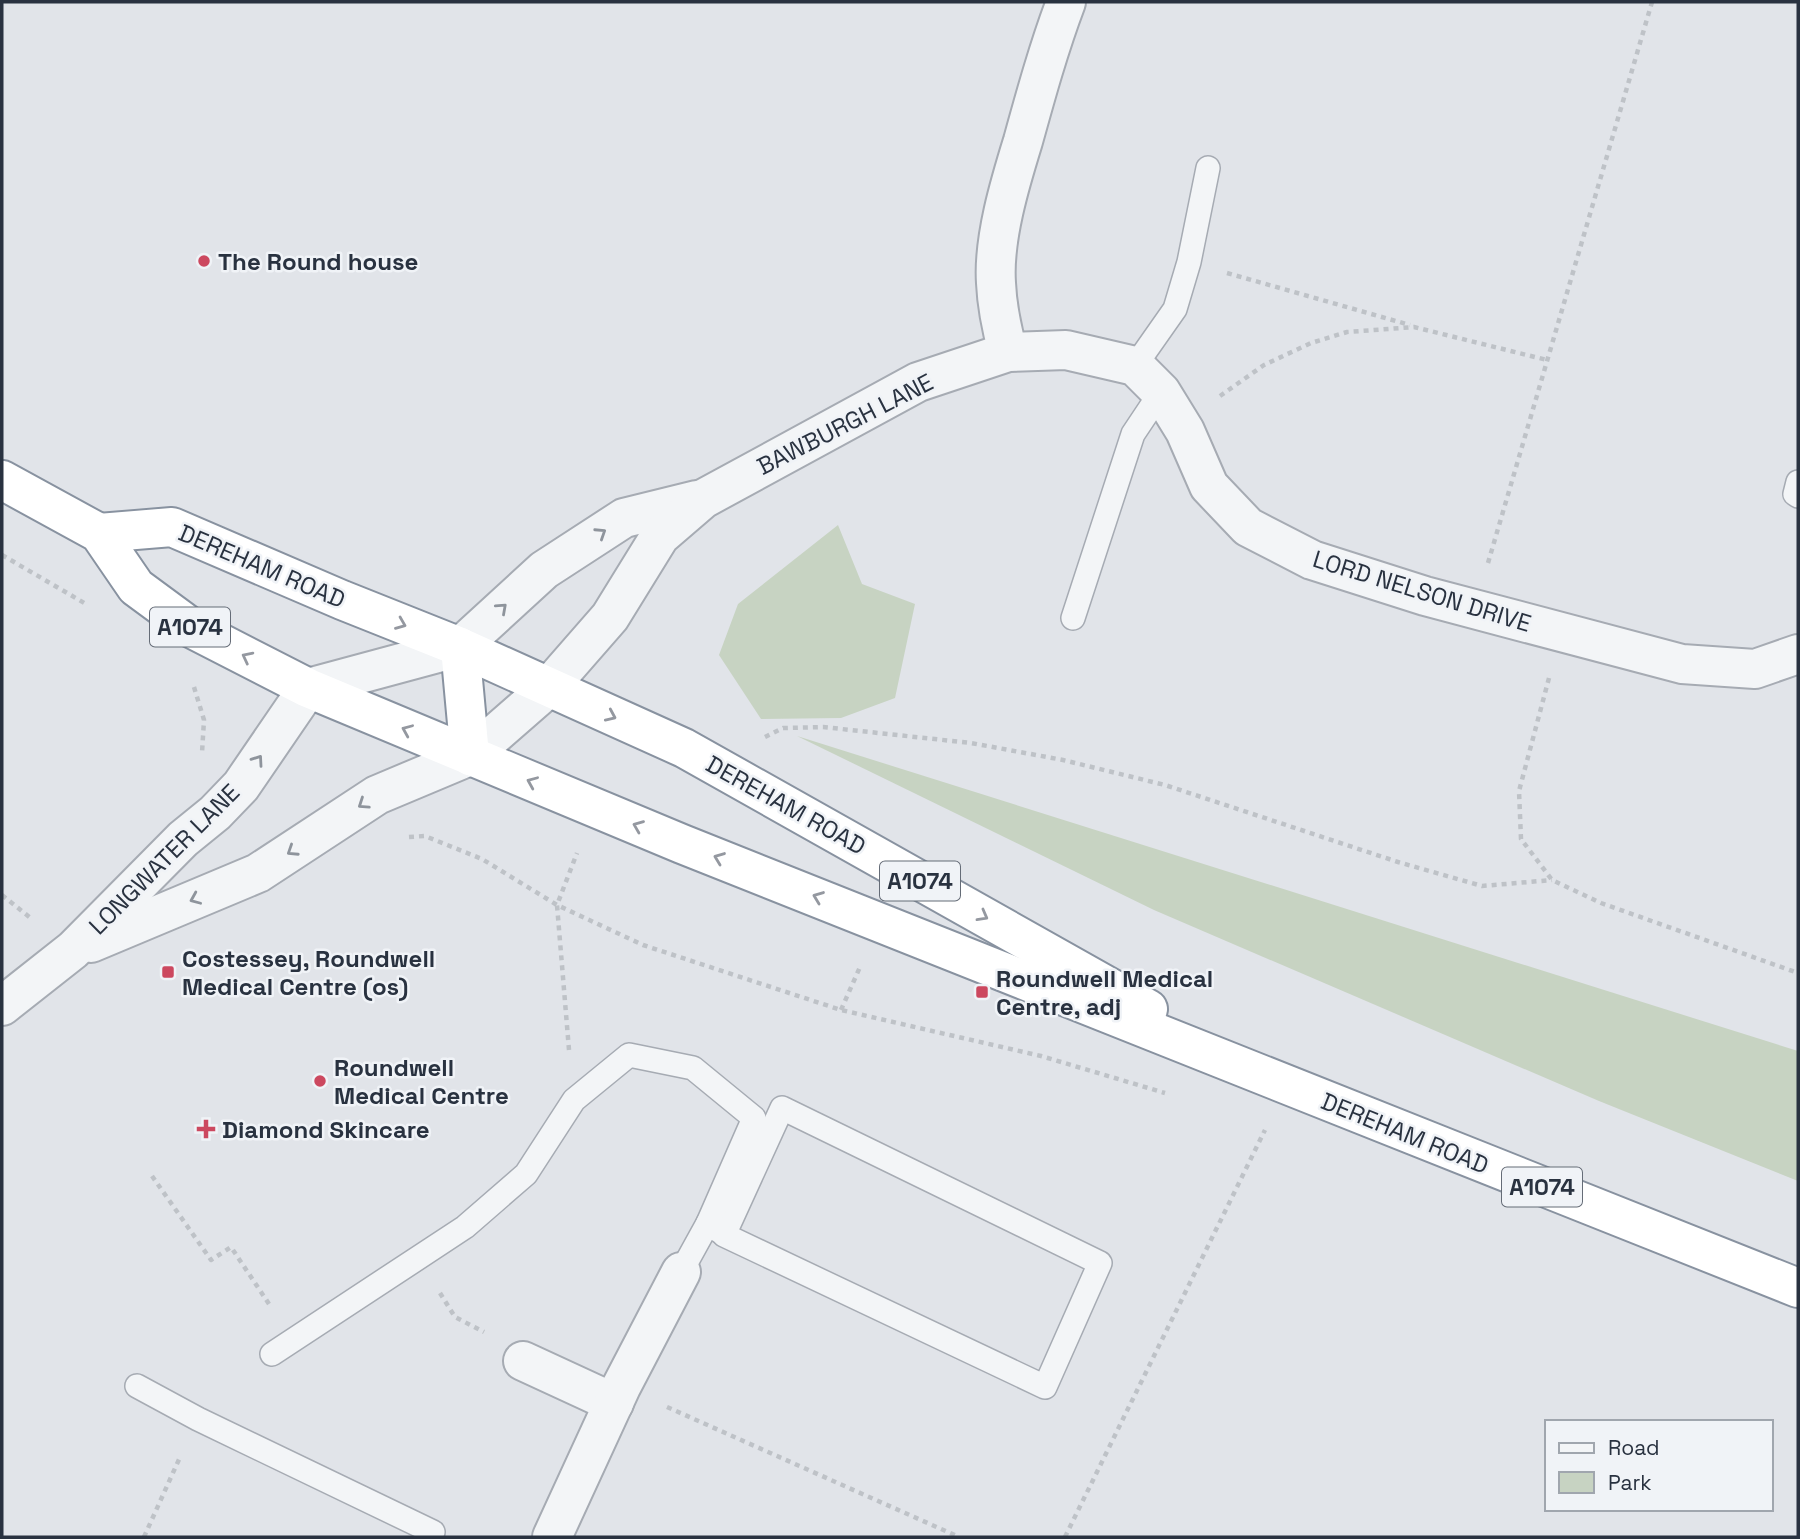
<svg xmlns="http://www.w3.org/2000/svg" width="1800" height="1539" font-family="'Space Grotesk',sans-serif">
	<style>
		.green { fill: #c7d3c2 }
		.lines { fill: none; stroke-linecap: round; stroke-linejoin: round }
		.service-casing { stroke: #a6abb3; stroke-width: 26 }
		.minor-casing { stroke: #a6abb3; stroke-width: 42 }
		.tertiary-casing { stroke: #a6abb3; stroke-width: 42 }
		.trunk-casing { stroke: #8892a0; stroke-width: 42 }
		.path { stroke: #bec2c7; stroke-width: 4.5; stroke-dasharray: 5 5; stroke-linecap: butt }
		.service { stroke: #f3f5f7; stroke-width: 23 }
		.minor { stroke: #f3f5f7; stroke-width: 38 }
		.tertiary { stroke: #f3f5f7; stroke-width: 38 }
		.trunk { stroke: #fff; stroke-width: 38 }
		.oneway { stroke: #8e949c }
		.oneway2 { stroke: #9498a0 }
		.poi-dot { fill: #cc485f; stroke: #f0f3f7; stroke-width: 2.5 }
		.labels { text-anchor: middle; dominant-baseline: central; stroke-width: 5; stroke-linejoin: round; paint-order: stroke }
		.shield { fill: #f0f3f7; stroke: #656c77; stroke-width: 2 }
		.shield-label { font-size: 23px; font-weight: bold; fill: #293240 }
		.poi-label { font-size: 24px; font-weight: bold; fill: #293240; stroke: #f0f3f7; text-anchor: start }
		.street-label { font-size: 24px; fill: #293240; stroke: #f0f3f7 }
	</style>
	<rect width="100%" height="100%" fill="#e1e4e9"/>
	<g class="green">
		<polygon points="838,525 862,584 915,604 895,698 841,718 761,719 719,655 738,604"/>
		<polygon points="797,736 1798,1051 1798,1181 1599,1101 1154,910"/>
	</g>
	<g class="lines">
		<g class="service-casing">
			<g id="service">
				<polyline points="1135,366 1175,309 1189,262 1208,168"/>
				<polyline points="1798,482 1795,494 1798,496"/>
				<polyline points="1073,618 1133,434 1161,392"/>
				<polygon points="782,1108 1100,1263 1045,1387 724,1235"/>
				<polyline points="681,1272 708,1223 719,1231"/>
				<polyline points="272,1354 465,1227 526,1174 574,1100 629,1055 693,1068 754,1118 708,1223"/>
				<polyline points="137,1386 198,1419 433,1532"/>
			</g>
		</g>
		<g class="minor-casing">
			<g id="minor">
				<path d="M1008,352c-6,-22 -11,-45 -12,-69 -3,-44 14,-100 27,-142 13,-47 26,-94 43,-139"/>
				<polyline points="460,647 544,570 624,518 697,500"/>
				<polyline points="470,756 548,688 610,617 660,536 703,499 918,382 1008,352 1066,350 1135,366 1161,392 1185,431 1209,486 1248,527 1312,560 1425,596 1682,664 1755,669 1798,654"/>
				<polyline points="523,1361 614,1403"/>
				<polyline points="552,1537 621,1387 681,1272"/>
			</g>
		</g>
		<g class="tertiary-casing">
			<g id="tertiary">
				<polyline points="91,943 258,873 377,795 470,756"/>
				<polyline points="2,1006 73,950 183,839 215,813 241,786 308,688 460,647"/>
			</g>
		</g>
		<g class="trunk-casing">
			<g id="trunk">
				<polyline points="2,480 99,533 136,587 193,629 308,688 682,844 1798,1288"/>
				<polyline points="99,533 172,527 342,600 460,647 684,748 1148,1009"/>
				<polyline points="460,647 470,756"/>
			</g>
		</g>
		<g class="path">
			<polyline points="1227,273 1410,325"/>
			<polyline points="1220,396 1264,365 1311,343 1347,332 1414,327 1547,360"/>
			<polyline points="2,555 86,604"/>
			<polyline points="1488,563 1652,2"/>
			<polyline points="1549,678 1519,791 1521,839 1552,880 1601,903 1798,973"/>
			<polyline points="194,687 204,720 202,753"/>
			<polyline points="765,737 783,728 823,727 971,743 1063,760 1165,785 1398,862 1482,886 1552,880"/>
			<polyline points="409,837 425,836 482,859 557,905 643,945 841,1010 1041,1056 1165,1093"/>
			<polyline points="2,895 33,920"/>
			<polyline points="841,1010 860,967"/>
			<polyline points="569,1050 557,905 577,853"/>
			<polyline points="152,1176 211,1260 231,1247 271,1307"/>
			<polyline points="440,1293 455,1317 484,1332"/>
			<polyline points="667,1407 959,1537"/>
			<polyline points="144,1537 181,1455"/>
			<polyline points="1065,1537 1265,1130"/>
		</g>
		<use href="#service" class="service"/>
		<use href="#minor" class="minor"/>
		<use href="#tertiary" class="tertiary"/>
		<use href="#trunk" class="trunk"/>
	</g>
	<defs><path id="oneway-chevron" d="M-2-3.5L2.5 0L-2 3.5" fill="none" stroke-width="1.6" stroke-linecap="round" stroke-linejoin="round" transform="scale(1.75)"/></defs>
	<g class="oneway">
		<use href="#oneway-chevron" transform="translate(601 533) rotate(-33)"/>
		<use href="#oneway-chevron" transform="translate(502 608) rotate(-42)"/>
		<use href="#oneway-chevron" transform="translate(258 760) rotate(-55)"/>
		<use href="#oneway-chevron" transform="translate(363 804) rotate(146)"/>
		<use href="#oneway-chevron" transform="translate(292 851) rotate(147)"/>
		<use href="#oneway-chevron" transform="translate(195 899) rotate(157)"/>
	</g>
	<g class="oneway2">
		<use href="#oneway-chevron" transform="translate(401 624) rotate(22)"/>
		<use href="#oneway-chevron" transform="translate(247 657) rotate(-153)"/>
		<use href="#oneway-chevron" transform="translate(611 716) rotate(24)"/>
		<use href="#oneway-chevron" transform="translate(407 730) rotate(-157)"/>
		<use href="#oneway-chevron" transform="translate(532 782) rotate(-157)"/>
		<use href="#oneway-chevron" transform="translate(638 826) rotate(-158)"/>
		<use href="#oneway-chevron" transform="translate(719 858) rotate(-159)"/>
		<use href="#oneway-chevron" transform="translate(818 897) rotate(-159)"/>
		<use href="#oneway-chevron" transform="translate(983 916) rotate(29)"/>
	</g>
	<g class="poi-dot">
		<circle cx="204" cy="261" r="7"/>
		<rect x="161" y="965" width="14" height="14" rx="3.5"/>
		<rect x="975" y="985" width="14" height="14" rx="3.5"/>
		<circle cx="320" cy="1081" r="7"/>
		<path d="M202.5 1118.5h7v7h7v7h-7v7h-7v-7h-7v-7h7z"/>
	</g>
	<g class="labels">
		<g class="shield">
			<rect x="150" y="607.5" width="80" height="39" rx="5"/>
			<rect x="880" y="861.5" width="80" height="39" rx="5"/>
			<rect x="1502" y="1167.5" width="80" height="39" rx="5"/>
		</g>
		<g class="shield-label">
			<text x="190" y="627">A1074</text>
			<text x="920" y="881">A1074</text>
			<text x="1542" y="1187">A1074</text>
		</g>
		<g class="poi-label">
			<text x="218" y="261">The Round house</text>
			<text x="182" y="958">Costessey, Roundwell<tspan x="182" dy="28">Medical Centre (os)</tspan></text>
			<text x="996" y="978">Roundwell Medical<tspan x="996" dy="28">Centre, adj</tspan></text>
			<text x="334" y="1067">Roundwell<tspan x="334" dy="28">Medical Centre</tspan></text>
			<text x="222" y="1129">Diamond Skincare</text>
		</g>
		<g class="street-label">
			<text transform="translate(845 424) rotate(-27)">BAWBURGH LANE</text>
			<text transform="translate(262 566) rotate(23)">DEREHAM ROAD</text>
			<text transform="translate(1422 591) rotate(17)">LORD NELSON DRIVE</text>
			<text transform="translate(786 805) rotate(29)">DEREHAM ROAD</text>
			<text transform="translate(164 859) rotate(-45)">LONGWATER LANE</text>
			<text transform="translate(1405 1133) rotate(22)">DEREHAM ROAD</text>
		</g>
	</g>
	<rect width="1800" height="1539" fill="none" stroke="#293240" stroke-width="7"/>
	<rect x="1545" y="1420" width="228" height="91" fill="#f0f3f7" stroke="#a0a6ae" stroke-width="2"/>
	<rect x="1559" y="1443" width="35" height="10" fill="#f3f5f7" stroke="#a0a6ae" stroke-width="2"/>
	<text x="1608" y="1455" font-size="21" fill="#293240">Road</text>
	<rect x="1559" y="1472" width="35" height="21" fill="#c7d3c2" stroke="#a0a6ae" stroke-width="2"/>
	<text x="1608" y="1490" font-size="21" fill="#293240">Park</text>
</svg>
